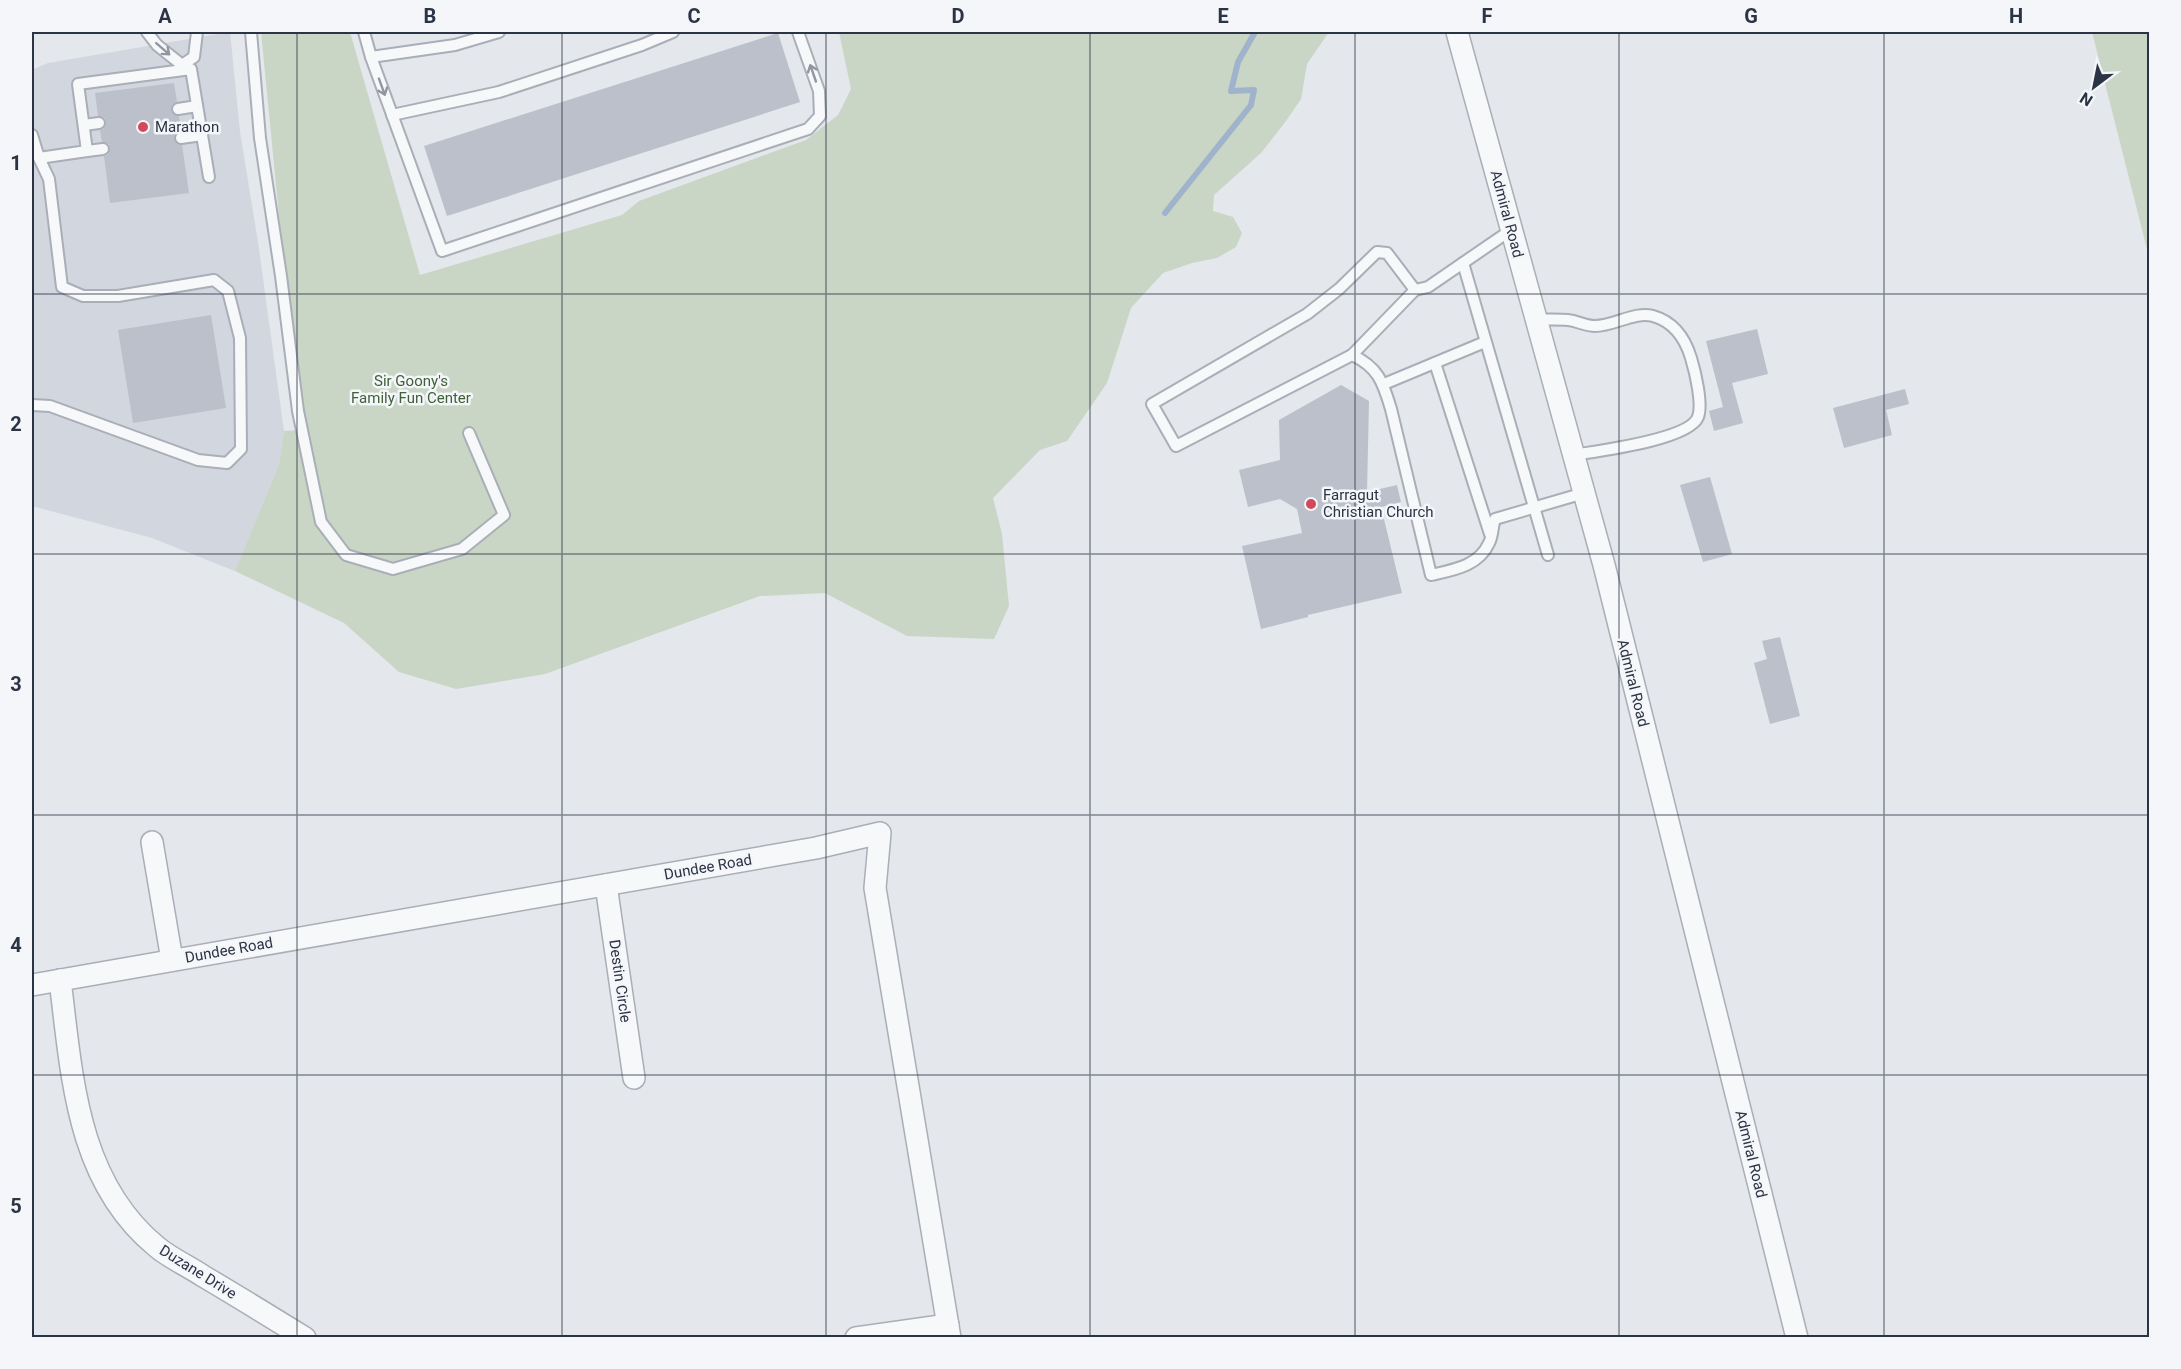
<svg xmlns="http://www.w3.org/2000/svg" width="2181" height="1369" font-family="Roboto,sans-serif">
	<style>
		.built { fill: #d2d6de }
		.green { fill: #c9d6c5 }
		.lines { fill: none; stroke-linecap: round; stroke-linejoin: round }
		.stream { stroke: #9fb4cc; stroke-width: 6 }
		.building { fill: #bbc0ca }
		.lane-casing { stroke: #a9aeb7; stroke-width: 14 }
		.street-casing { stroke: #a9aeb7; stroke-width: 24 }
		.lane { stroke: #f7f8fa; stroke-width: 10 }
		.street { stroke: #f7f8fa; stroke-width: 21 }
		.oneway { stroke: #9196a0 }
		.grid { fill: none; stroke: #2b3445; stroke-width: 1.5; stroke-opacity: 0.55 }
		.poi-dot { fill: #d1495b; stroke: #f4f6f9; stroke-width: 2 }
		.labels { text-anchor: middle; dominant-baseline: central; stroke-width: 5; stroke-linejoin: round; paint-order: stroke }
		.poi-label { font-size: 15px; fill: #2b3445; stroke: #f4f6f9; text-anchor: start }
		.street-label { font-size: 15px; fill: #2b3445; stroke: #f4f6f9 }
		.park-label { font-size: 15px; fill: #3f6138; stroke: #f4f6f9 }
		.neatline { fill: none; stroke: #2b3445; stroke-width: 2 }
		.grid-label { font-size: 20px; text-anchor: middle; font-weight: bold; fill: #2b3445 }
	</style>
	<rect width="100%" height="100%" fill="#e4e7ec"/>
	<polygon class="built" points="230,32 240,132 258,242 284,431 279,464 235,571 152,538 32,506 32,70 48,63"/>
	<g class="green">
		<polygon points="261,32 350,32 420,275 622,215 639,201 806,140 838,115 851,89 839,32 1329,32 1307,64 1301,99 1286,121 1261,153 1214,195 1213,211 1233,217 1242,233 1236,247 1217,258 1192,263 1163,273 1131,308 1107,383 1067,441 1040,450 993,498 1002,534 1009,606 994,639 907,636 825,593 760,596 545,674 456,689 399,672 344,623 235,571 279,464 284,431 300,430"/>
		<polygon points="2092,32 2149,32 2149,257"/>
	</g>
	<g class="lines">
		<polyline class="stream" points="1165,213 1251,105 1254,90 1231,91 1238,62 1255,32"/>
	</g>
	<g class="building">
		<polygon points="778,33 800,102 447,216 424,146"/>
		<polygon points="174,83 177,102 173,104 171,110 173,114 179,116 181,130 176,133 174,138 176,143 182,145 189,193 110,203 104,156 108,155 110,149 109,144 102,142 100,130 104,129 106,123 105,118 98,116 95,93"/>
		<polygon points="211,315 226,408 133,423 118,330"/>
		<polygon points="1757,329 1768,374 1732,383 1743,423 1714,431 1709,411 1723,407 1706,341"/>
		<polygon points="1341,385 1369,401 1367,492 1397,485 1401,502 1381,507 1402,593 1308,615 1308,617 1261,629 1242,546 1302,533 1297,509 1280,499 1248,507 1239,470 1280,460 1279,420"/>
		<polygon points="1905,389 1909,404 1886,410 1892,435 1844,448 1833,408"/>
		<polygon points="1710,477 1732,554 1703,562 1680,485"/>
		<polygon points="1780,637 1800,716 1770,724 1754,663 1767,659 1762,641"/>
	</g>
	<g class="lines">
		<g class="lane-casing">
			<g id="lane">
				<polyline points="147,32 157,45 182,65 182,70"/>
				<polyline points="251,32 260,138 281,276 298,411 321,522 346,555 393,569 462,549 504,515 469,433"/>
				<polyline points="364,32 371,57 442,251 808,129 820,116 819,91 798,32"/>
				<polyline points="371,57 455,45 499,32"/>
				<polyline points="182,65 194,57 197,32"/>
				<polyline points="178,109 197,106"/>
				<polyline points="392,115 499,92 642,45 673,32"/>
				<polyline points="84,125 99,123"/>
				<polyline points="32,135 39,158 49,179 62,287 83,296 118,296 214,280 228,291 240,338 241,449 227,463 198,460 50,406 32,405"/>
				<polyline points="181,138 202,135"/>
				<polyline points="87,151 103,149"/>
				<polyline points="39,158 87,151 78,84 191,69 209,177"/>
				<path d="M1511,230l-83,57 -13,3 -28,-37 -10,-1 -38,37 -32,25 -155,90 24,42 176,-91c26,12 31,27 39,54l40,166c22,-5 48,-9 58,-32 4,-7 3,-16 6,-24l89,-26"/>
				<polyline points="1463,263 1548,555"/>
				<path d="M1536,319c11,1 22,0 32,1 9,1 18,6 27,6 19,0 40,-15 58,-10 21,6 32,22 38,42 4,13 12,46 7,59 -9,23 -101,34 -125,38"/>
				<polyline points="1352,355 1415,290"/>
				<polyline points="1435,363 1490,534"/>
				<polyline points="1384,384 1485,342"/>
			</g>
		</g>
		<g class="street-casing">
			<g id="street">
				<polyline points="1457,32 1604,565 1797,1338"/>
				<polyline points="152,842 172,960"/>
				<polyline points="606,885 634,1078"/>
				<path d="M60,980c12,95 16,201 97,267 13,11 31,19 46,29 34,20 68,41 102,62"/>
				<polyline points="32,985 816,848 880,833 875,888 950,1338"/>
				<polyline points="856,1338 948,1325"/>
			</g>
		</g>
		<use href="#lane" class="lane"/>
		<use href="#street" class="street"/>
	</g>
	<defs><path id="oneway-shaft" d="M-6 0H5M1.5-3L5.5 0L1.5 3" fill="none" stroke-width="1.6" stroke-linecap="round" stroke-linejoin="round" transform="scale(1.5)"/></defs>
	<g class="oneway">
		<use href="#oneway-shaft" transform="translate(163 49) rotate(41)"/>
		<use href="#oneway-shaft" transform="translate(813 73) rotate(-109)"/>
		<use href="#oneway-shaft" transform="translate(382 87) rotate(70)"/>
	</g>
	<path class="grid" d="M297,32v1306M562,32v1306M826,32v1306M1090,32v1306M1355,32v1306M1619,32v1306M1884,32v1306M32,294h2118M32,554h2118M32,815h2118M32,1075h2118"/>
	<g class="poi-dot">
		<circle cx="143" cy="127" r="6"/>
		<circle cx="1311" cy="504" r="6"/>
	</g>
	<g class="labels">
		<g class="poi-label">
			<text x="155" y="127">Marathon</text>
			<text x="1323" y="495">Farragut<tspan x="1323" dy="17">Christian Church</tspan></text>
		</g>
		<g class="street-label">
			<text transform="translate(1507 214) rotate(75)">Admiral Road</text>
			<text transform="translate(1633 683) rotate(76)">Admiral Road</text>
			<text transform="translate(708 867) rotate(-10)">Dundee Road</text>
			<text transform="translate(229 950) rotate(-10)">Dundee Road</text>
			<text transform="translate(620 981) rotate(82)">Destin Circle</text>
			<text transform="translate(1751 1154) rotate(76)">Admiral Road</text>
			<text transform="translate(198 1272) rotate(32)">Duzane Drive</text>
		</g>
		<g class="park-label">
			<text x="411" y="381">Sir Goony's<tspan x="411" dy="17">Family Fun Center</tspan></text>
		</g>
	</g>
	<rect width="2181" height="1369" fill="none" stroke="#f4f6f9" stroke-width="66"/>
	<g transform="translate(2094 87) rotate(212)" stroke="#f4f6f9" stroke-width="4.5" paint-order="stroke">
	<path d="M0-4.5L10 22L0 15L-10 22Z" fill="#2b3445"/>
	<text y="-9" font-size="16" font-weight="bold" text-anchor="middle" fill="#2b3445">N</text>
	</g>
	<rect x="33" y="33" width="2115" height="1303" class="neatline"/>
	<g class="grid-label">
		<text x="165" y="23">A</text>
		<text x="430" y="23">B</text>
		<text x="694" y="23">C</text>
		<text x="958" y="23">D</text>
		<text x="1223" y="23">E</text>
		<text x="1487" y="23">F</text>
		<text x="1751" y="23">G</text>
		<text x="2016" y="23">H</text>
		<text x="16" y="170">1</text>
		<text x="16" y="431">2</text>
		<text x="16" y="691">3</text>
		<text x="16" y="952">4</text>
		<text x="16" y="1213">5</text>
	</g>
</svg>
